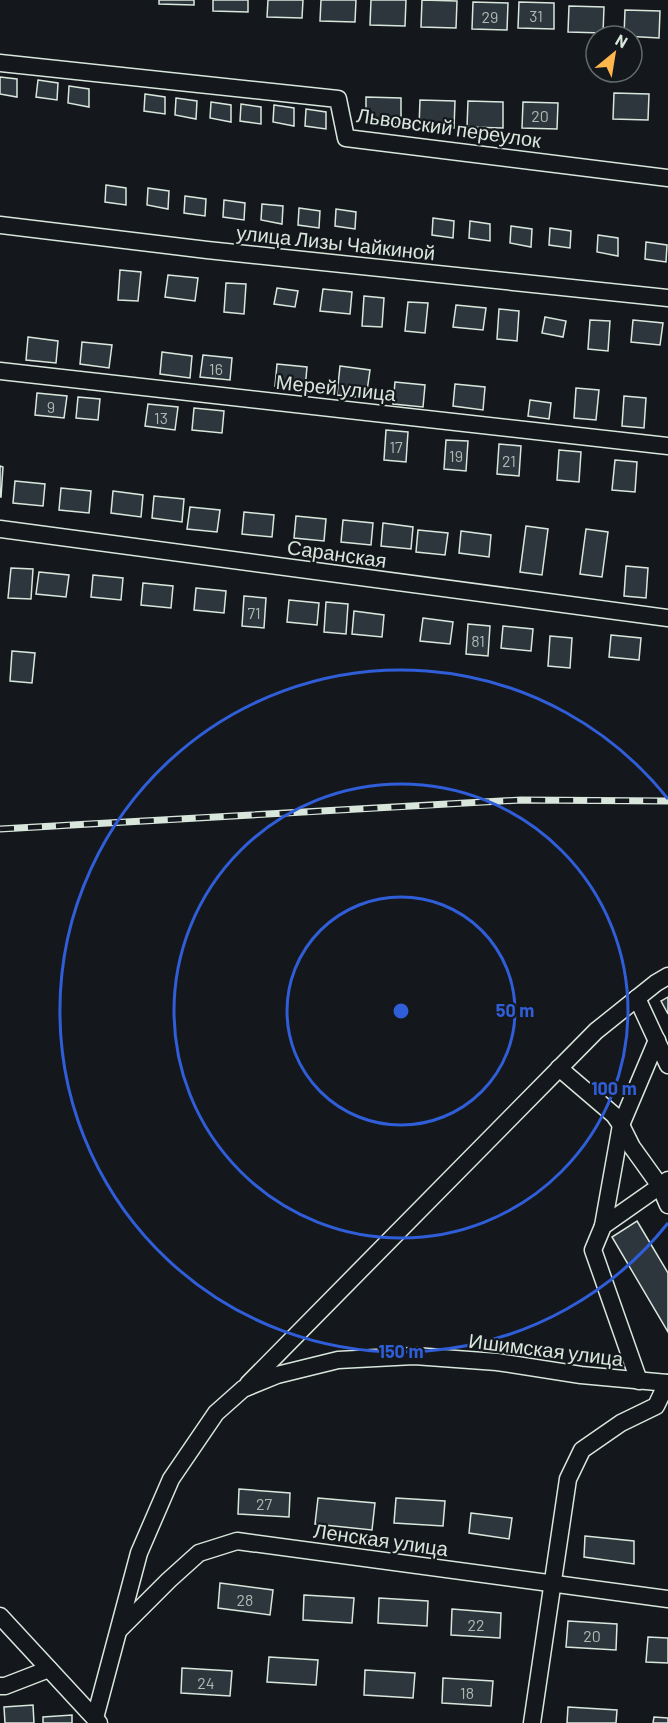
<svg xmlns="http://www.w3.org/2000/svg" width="668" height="1723" font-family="Barlow,sans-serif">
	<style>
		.building { fill: #2c363c; stroke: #d8e6dc; stroke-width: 1.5 }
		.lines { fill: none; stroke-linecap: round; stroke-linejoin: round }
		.minor-casing { stroke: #d8e6dc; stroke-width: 19 }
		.minor { stroke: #14181c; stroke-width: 16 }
		.rail-casing { stroke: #d8e6dc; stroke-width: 7 }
		.rail { stroke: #14181c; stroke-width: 4.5; stroke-dasharray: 14; stroke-linecap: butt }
		.ring { fill: none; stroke: #305dd8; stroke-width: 3 }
		.labels { text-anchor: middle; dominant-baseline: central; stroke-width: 4.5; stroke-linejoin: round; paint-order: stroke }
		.number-label { font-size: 16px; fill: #adbab4 }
		.street-label { font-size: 20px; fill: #d8e6dc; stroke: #14181c }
		.centre { fill: #305dd8; stroke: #14181c; stroke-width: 3 }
		.ring-label { font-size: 18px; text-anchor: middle; font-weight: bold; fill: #305dd8; stroke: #14181c; stroke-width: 4.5; stroke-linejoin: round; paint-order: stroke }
	</style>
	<rect width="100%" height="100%" fill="#14181c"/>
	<g class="building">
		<polygon points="159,0 194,0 194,5 159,4"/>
		<polygon points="213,0 248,0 248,12 213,11"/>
		<polygon points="268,0 303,0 302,18 267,17"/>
		<polygon points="321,0 356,0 355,22 320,21"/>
		<polygon points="371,0 406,0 405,26 370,25"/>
		<polygon points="422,0 457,1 456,28 421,27"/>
		<polygon points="473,2 508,3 507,30 472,29"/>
		<polygon points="519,2 554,3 554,29 518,28"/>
		<polygon points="569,6 604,7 603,33 568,32"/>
		<polygon points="625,10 660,11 659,38 624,36"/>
		<polygon points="0,77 17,79 17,97 0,94"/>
		<polygon points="38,80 58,83 57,100 36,97"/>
		<polygon points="69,86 89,89 89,107 68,103"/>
		<polygon points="614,93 649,94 648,120 613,119"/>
		<polygon points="145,94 165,97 165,114 144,111"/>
		<polygon points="366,97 401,98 401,124 366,123"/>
		<polygon points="176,98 197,101 196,119 175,115"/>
		<polygon points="420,100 455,101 454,128 419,127"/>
		<polygon points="468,101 503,102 503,128 467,127"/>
		<polygon points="211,102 231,105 231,122 210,118"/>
		<polygon points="523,102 558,103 557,129 522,128"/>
		<polygon points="241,104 261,107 261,124 240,121"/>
		<polygon points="274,105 294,108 294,126 273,122"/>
		<polygon points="306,109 326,112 326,129 305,126"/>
		<polygon points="106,185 126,188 126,205 105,202"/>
		<polygon points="148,188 169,191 168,209 147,205"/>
		<polygon points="185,196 206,199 205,216 184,213"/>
		<polygon points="224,200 245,203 244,220 223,217"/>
		<polygon points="262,204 283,206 282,224 261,220"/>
		<polygon points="299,208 320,211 319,228 298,225"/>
		<polygon points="336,209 356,212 355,229 335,226"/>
		<polygon points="433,218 454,221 453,238 432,235"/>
		<polygon points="470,221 490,224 490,241 469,238"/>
		<polygon points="511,226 532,229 531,247 510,243"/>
		<polygon points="550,228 571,231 570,248 549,245"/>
		<polygon points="598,235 618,238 618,256 597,252"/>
		<polygon points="646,242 667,245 666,262 645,259"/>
		<polygon points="120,270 141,272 138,301 118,300"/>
		<polygon points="168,275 198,278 195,301 165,297"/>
		<polygon points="226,283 246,284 244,314 224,312"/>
		<polygon points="277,288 298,291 295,307 274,304"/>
		<polygon points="323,289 352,292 350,314 320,311"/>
		<polygon points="364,296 384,298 382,327 362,326"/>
		<polygon points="408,302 428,303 425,333 405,331"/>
		<polygon points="456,305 486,308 483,330 453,327"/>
		<polygon points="499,309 519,311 517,341 497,339"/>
		<polygon points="545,317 566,321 563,337 542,333"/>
		<polygon points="590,320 610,321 608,351 588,349"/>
		<polygon points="633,320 663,323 660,345 631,342"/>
		<polygon points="28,337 58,341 56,363 26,360"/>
		<polygon points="82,342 112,345 109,368 80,364"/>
		<polygon points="162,352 192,356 190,378 160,374"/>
		<polygon points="203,355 232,358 230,380 200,377"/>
		<polygon points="277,364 307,367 305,389 275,386"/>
		<polygon points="340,366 370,370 366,398 337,395"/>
		<polygon points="395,382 425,385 423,407 393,404"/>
		<polygon points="455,384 485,387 483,410 453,406"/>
		<polygon points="576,388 599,390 596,420 574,418"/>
		<polygon points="37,393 67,396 64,418 35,415"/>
		<polygon points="624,396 646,398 644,428 622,426"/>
		<polygon points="78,397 100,399 98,420 76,418"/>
		<polygon points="530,400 551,403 549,419 528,416"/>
		<polygon points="148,404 178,407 175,430 145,426"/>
		<polygon points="194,408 224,411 222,433 192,430"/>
		<polygon points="386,430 408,432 406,462 384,460"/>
		<polygon points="446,440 468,441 466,471 444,469"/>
		<polygon points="499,444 521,446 519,476 497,474"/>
		<polygon points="559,450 581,452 579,482 557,480"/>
		<polygon points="615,460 637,462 635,492 612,490"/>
		<polygon points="0,466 3,467 1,497 0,497"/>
		<polygon points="15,481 45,484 43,506 13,503"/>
		<polygon points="61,488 91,491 89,513 59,510"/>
		<polygon points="113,491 143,495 141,517 111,513"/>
		<polygon points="154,496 184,499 182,522 152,518"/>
		<polygon points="190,507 220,510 217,532 187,529"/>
		<polygon points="244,512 274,515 272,537 242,534"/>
		<polygon points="296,516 326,519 324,541 294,538"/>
		<polygon points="343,520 373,523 371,545 341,542"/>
		<polygon points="383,523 413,527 411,549 381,546"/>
		<polygon points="526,526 548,529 542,575 520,572"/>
		<polygon points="586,529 608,532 602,577 580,574"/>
		<polygon points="418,530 448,533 445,555 416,552"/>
		<polygon points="461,531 491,535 489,557 459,553"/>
		<polygon points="626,566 648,568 646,598 624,596"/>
		<polygon points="11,568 33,569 31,599 8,598"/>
		<polygon points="39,572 69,575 66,597 36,594"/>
		<polygon points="93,575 123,578 121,600 91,597"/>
		<polygon points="143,583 173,586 171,608 141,605"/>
		<polygon points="196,588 226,591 224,613 194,610"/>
		<polygon points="244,596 266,598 264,628 242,626"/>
		<polygon points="289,600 319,603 317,625 287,622"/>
		<polygon points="326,602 348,604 346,634 324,632"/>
		<polygon points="354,611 384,615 382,637 352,634"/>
		<polygon points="423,618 453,622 450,644 420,641"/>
		<polygon points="468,624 490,626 488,656 466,654"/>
		<polygon points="503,626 533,629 531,651 501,648"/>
		<polygon points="611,635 641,638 639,660 609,657"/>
		<polygon points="550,636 572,638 570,668 548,666"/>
		<polygon points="12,651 35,653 32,683 10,681"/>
		<polygon points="668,997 668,1014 661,1001"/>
		<polygon points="637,1221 668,1273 668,1332 612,1237"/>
		<polygon points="239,1489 290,1493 289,1517 238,1514"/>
		<polygon points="318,1498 375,1503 372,1530 315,1524"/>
		<polygon points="396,1498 445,1501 443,1526 394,1523"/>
		<polygon points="471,1513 512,1518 509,1539 469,1533"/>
		<polygon points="585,1536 634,1541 634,1564 584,1557"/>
		<polygon points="220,1583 273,1590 270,1615 218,1608"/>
		<polygon points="304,1595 354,1598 352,1623 303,1620"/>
		<polygon points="379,1598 428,1601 427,1626 378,1623"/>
		<polygon points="452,1609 501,1613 500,1638 451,1635"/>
		<polygon points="568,1621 617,1624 616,1650 566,1647"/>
		<polygon points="648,1637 668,1638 668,1663 646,1662"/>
		<polygon points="269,1657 318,1660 316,1685 267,1682"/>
		<polygon points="182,1668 232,1671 230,1696 181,1693"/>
		<polygon points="365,1670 415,1673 413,1698 364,1695"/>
		<polygon points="443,1678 493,1681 491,1706 442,1703"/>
		<polygon points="33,1705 34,1723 5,1723 4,1707"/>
		<polygon points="568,1707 617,1710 616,1723 567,1723"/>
		<polygon points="72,1715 72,1723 43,1723 43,1717"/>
		<polygon points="654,1717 668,1718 668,1723 653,1723"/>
	</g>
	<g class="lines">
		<g class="minor-casing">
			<g id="minor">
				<polyline points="0,63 338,99 346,138 668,178"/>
				<polyline points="0,225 207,250 668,298"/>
				<polyline points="0,371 668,446"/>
				<polyline points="0,529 668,618"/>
				<polyline points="637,998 668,1065"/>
				<polyline points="559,1068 614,1115 621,1125 632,1147 660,1186 603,1226 593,1250 639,1381"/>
				<polyline points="668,1180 660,1186 668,1205"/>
				<polyline points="603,1226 621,1125 657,1040"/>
				<polyline points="248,1384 596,1031 656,983 668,976"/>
				<polyline points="0,1616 99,1723"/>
				<polyline points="120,1629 169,1580 199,1553 237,1541 668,1599"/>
				<polyline points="0,1686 5,1686 49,1669"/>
				<polyline points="95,1718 139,1553 171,1479 216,1413 243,1389 277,1375 338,1360 414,1356 497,1362 581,1375 668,1383"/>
				<polyline points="532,1723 568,1479 582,1450 621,1423 656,1406 667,1383"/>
			</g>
		</g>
		<use href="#minor" class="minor"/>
		<g class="rail-casing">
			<polyline id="rail" points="0,829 521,800 668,801"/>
		</g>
		<use href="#rail" class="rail"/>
	</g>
	<g class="ring">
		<circle cx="401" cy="1011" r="114"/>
		<circle cx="401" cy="1011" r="227"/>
		<path d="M668 1223A341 341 0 1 1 668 799"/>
	</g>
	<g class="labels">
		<g class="number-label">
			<text x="536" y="15">31</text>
			<text x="490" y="16">29</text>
			<text x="540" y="115">20</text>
			<text x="216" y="368">16</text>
			<text x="51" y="406">9</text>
			<text x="161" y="417">13</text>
			<text x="396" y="446">17</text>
			<text x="456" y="455">19</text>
			<text x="509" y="460">21</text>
			<text x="254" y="612">71</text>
			<text x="478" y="640">81</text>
			<text x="264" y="1503">27</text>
			<text x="245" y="1599">28</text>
			<text x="476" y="1624">22</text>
			<text x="592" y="1635">20</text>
			<text x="206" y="1682">24</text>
			<text x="467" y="1692">18</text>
		</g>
		<g class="street-label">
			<text transform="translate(449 127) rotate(8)">Львовский переулок</text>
			<text transform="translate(336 242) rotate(6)">улица Лизы Чайкиной</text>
			<text transform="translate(336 387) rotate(6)">Мерей улица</text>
			<text transform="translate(337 553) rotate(8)">Саранская</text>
			<text transform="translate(546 1349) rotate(7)">Ишимская улица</text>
			<text transform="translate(381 1539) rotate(8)">Ленская улица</text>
		</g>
	</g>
	<circle cx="401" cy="1011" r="9" class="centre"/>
	<g class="ring-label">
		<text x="515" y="1017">50 m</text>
		<text x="614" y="1095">100 m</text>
		<text x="401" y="1358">150 m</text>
	</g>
	<g transform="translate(614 54) rotate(30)"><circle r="28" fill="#14181c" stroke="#626a69" stroke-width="1.5"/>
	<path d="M0-4.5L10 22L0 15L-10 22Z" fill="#ffb74d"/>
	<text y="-9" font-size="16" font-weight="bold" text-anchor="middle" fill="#d8e6dc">N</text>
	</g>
</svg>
